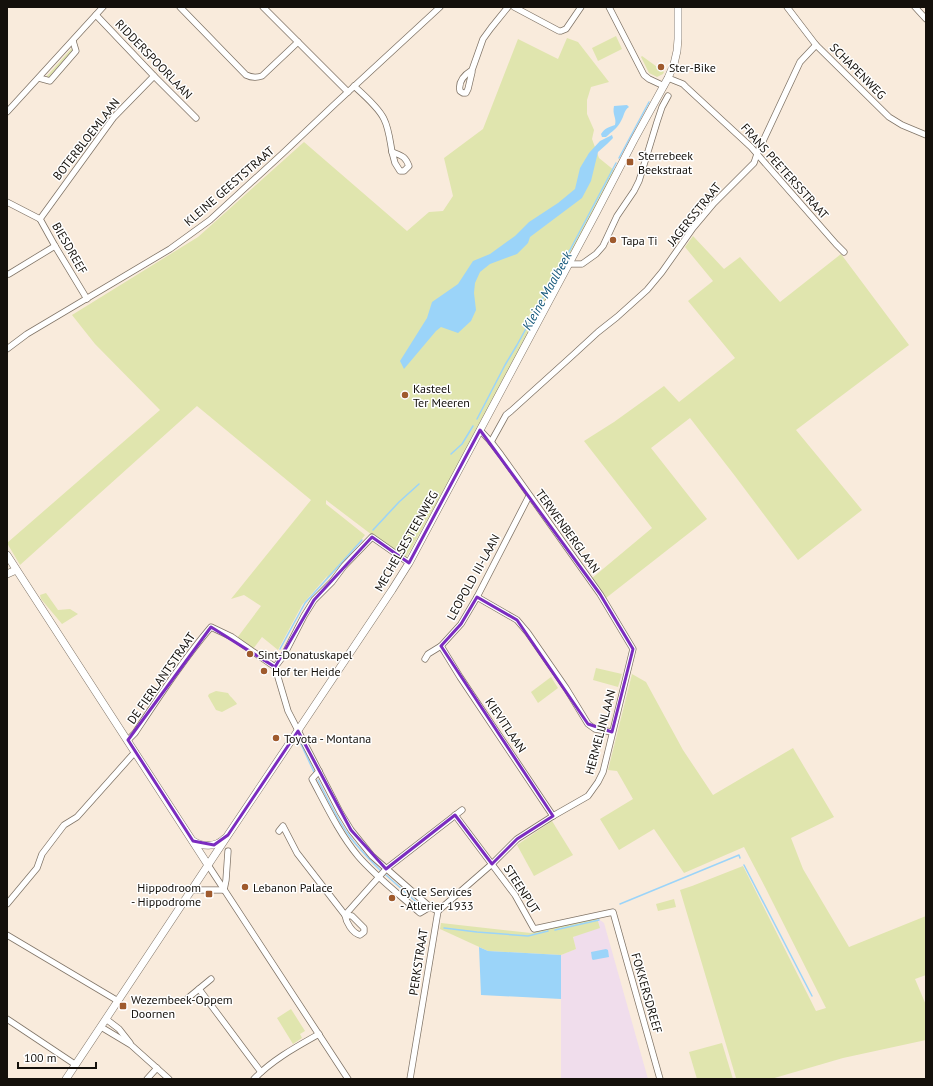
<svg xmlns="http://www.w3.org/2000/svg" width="933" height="1086" font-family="'PT Sans',sans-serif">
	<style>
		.commercial { fill: #f0ddec }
		.green { fill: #e0e5ae }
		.water { fill: #9bd4f9 }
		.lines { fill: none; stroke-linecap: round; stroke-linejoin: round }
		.stream { stroke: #9bd4f9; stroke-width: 1.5 }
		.minor-casing { stroke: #817568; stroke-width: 7 }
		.major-casing { stroke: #817568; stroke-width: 8 }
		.minor { stroke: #fff; stroke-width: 5.5 }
		.major { stroke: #fff; stroke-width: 7 }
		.marked { fill: none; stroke: #7b2cbf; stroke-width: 3; stroke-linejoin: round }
		.poi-dot { fill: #9f5a2d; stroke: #fff; stroke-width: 1.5 }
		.labels { text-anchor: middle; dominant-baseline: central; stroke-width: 3; stroke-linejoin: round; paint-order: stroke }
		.street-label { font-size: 12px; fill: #14100b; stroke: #fff }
		.poi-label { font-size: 12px; fill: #14100b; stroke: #fff; text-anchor: start }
		.water-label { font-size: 13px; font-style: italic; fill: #125679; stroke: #fff }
	</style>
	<rect width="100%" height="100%" fill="#f9ebdc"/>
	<polygon class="commercial" points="597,918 604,923 648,1079 561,1079 561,955 576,949 573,938"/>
	<g class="green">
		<polygon points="616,36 622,49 598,61 592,48"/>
		<polygon points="567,38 578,42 609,82 591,87 587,100 587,114 594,130 592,139 599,158 615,171 508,375 405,560 326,500 326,504 365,535 344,562 324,582 328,575 302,605 278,650 262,637 253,649 237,638 261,606 244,595 231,599 311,500 197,406 20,565 7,543 160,410 95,344 72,315 198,237 304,142 407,231 429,212 443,211 453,196 444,158 483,129 518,39 558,59"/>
		<polygon points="71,49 73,50 48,78 47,76"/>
		<polygon points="642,56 664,72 663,74 657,77 649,73 641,57"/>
		<polygon points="693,236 724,269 740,257 780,302 841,254 909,345 796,430 862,510 798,560 735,476 690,418 651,448 707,519 606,598 602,591 591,579 652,528 584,441 614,422 664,386 679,402 735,358 688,301 713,281 685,247"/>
		<polygon points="46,593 58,610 70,609 78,614 62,624 41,599 40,595"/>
		<polygon points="596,668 622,674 618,687 593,680"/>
		<polygon points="632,674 646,682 683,750 713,795 793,748 834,817 791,838 803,869 849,947 926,916 926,975 915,979 926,1005 926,1040 843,1058 771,1079 736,1078 680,890 692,886 743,866 816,1011 826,1008 765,887 744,847 684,873 654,829 619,850 600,819 633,799 617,771 608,770"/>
		<polygon points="551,677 558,688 538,703 531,692"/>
		<path d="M216,691l12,2c3,5 6,6 9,11l-15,8 -6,-2 -8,-14 1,-2z"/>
		<polygon points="552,821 573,855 534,876 517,845"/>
		<polygon points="674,899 676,907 658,911 656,904"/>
		<polygon points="597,918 600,928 573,937 576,949 561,955 488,951 440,929 441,923 531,933"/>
		<polygon points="291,1009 305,1031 300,1034 302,1038 293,1044 277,1018"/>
		<polygon points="722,1043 733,1079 697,1079 689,1052"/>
	</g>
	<g class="water">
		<path d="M627,105l2,2c-5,3 -5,9 -8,14 -4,8 -9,10 -15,16h-4l-1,-3c4,-6 8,-7 14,-9 2,-7 -3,-10 -1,-19z"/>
		<polygon points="612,135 613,138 607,144 598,152 591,181 582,198 530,237 528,243 517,254 490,264 480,272 475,283 474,293 476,310 471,321 458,333 441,327 436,331 404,369 400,361 427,318 432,302 458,284 473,261 490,254 515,236 529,222 558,203 575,189 580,168 589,153 600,141"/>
		<polygon points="479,947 488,951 561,955 561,999 481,995"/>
		<polygon points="606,949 608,950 609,957 593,960 592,959 591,952"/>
	</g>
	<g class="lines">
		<g class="stream">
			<path d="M619,158c10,-19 20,-37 30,-56"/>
			<polyline points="477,419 505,365 517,345 556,274 570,250 616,163"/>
			<polyline points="451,454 462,444 473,426"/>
			<polyline points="373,530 399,502 419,484"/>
			<polyline points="280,649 305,603 362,540"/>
			<polyline points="301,744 314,772"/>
			<path d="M318,780c9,18 18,37 30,54 9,13 21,25 33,37"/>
			<polyline points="744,865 812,996"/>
			<polyline points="386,875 423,908"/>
			<polyline points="620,904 739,855 740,858"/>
			<polyline points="444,928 477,932 528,936 548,931"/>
			<polyline points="555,930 599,920"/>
		</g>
		<g class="minor-casing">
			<g id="minor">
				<path d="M180,7l66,68c6,3 10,3 16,1l36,-34"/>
				<polyline points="263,7 348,92"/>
				<polyline points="514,7 559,31 561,31 566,29 581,7"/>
				<polyline points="609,7 644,75 649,79 664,86"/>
				<polyline points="787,7 816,45 889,117 902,125 926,135"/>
				<polyline points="915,7 926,19"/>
				<polyline points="96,15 154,76 196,118"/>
				<path d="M472,70c-8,5 -14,12 -12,21l3,2h3l2,-4 4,-17v-2l11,-31 8,-11 17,-21"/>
				<polyline points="39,78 50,81 76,51 73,41"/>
				<polyline points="668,78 683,84 686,87 751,147 836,244 844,252"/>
				<path d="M354,86c9,8 25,22 30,33 5,10 6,22 8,33"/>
				<polyline points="7,112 103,7"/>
				<path d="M392,152c10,4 13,4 17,14l-5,5h-4l-5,-8z"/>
				<polyline points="7,202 40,219 55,246 87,299"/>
				<polyline points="40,219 114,117 154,76"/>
				<polyline points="569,264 582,264 596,254 603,246 617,216 634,191 639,181 657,122 662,107 668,96"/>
				<polyline points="9,274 55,246"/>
				<polyline points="7,349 27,334 170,249 210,220 282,154 336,103 440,7"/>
				<polyline points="491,442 506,415 511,411 573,355 598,332 617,317 647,290 662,272 693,228 714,203 754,163 757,154 800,62 816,45"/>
				<polyline points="477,597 517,620 528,633 566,688 588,724 595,729 612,732"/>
				<polyline points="441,646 460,677 553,816"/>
				<polyline points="425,659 428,654 441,646 461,624 477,597 529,496"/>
				<polyline points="275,667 284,655 304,616 314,600 332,582 344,566 372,537 409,563"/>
				<path d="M128,740l7,-7c24,-36 48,-73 76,-106l21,10 43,30 13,44 52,101 11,18 21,26 58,51 8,4"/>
				<path d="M319,771l-7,8c14,26 27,54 46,77 18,21 41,38 62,57l10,-6"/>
				<polyline points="455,815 515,895 534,929 613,912 660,1079"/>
				<path d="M279,831l4,-5 14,27 48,62c1,7 7,18 15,20l4,-3v-4l-12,-12 -7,-1"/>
				<polyline points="208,865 348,1079"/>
				<polyline points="192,890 224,890"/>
				<polyline points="224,890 226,880 228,851"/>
				<polyline points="7,904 37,868 42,854 64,825 77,817 135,752"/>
				<polyline points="438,911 492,864 517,839 553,816 588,796 598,782 603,772 633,649 600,594 501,455 491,442 480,430"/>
				<polyline points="345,915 386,869 462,810"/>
				<polyline points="7,935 118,1001"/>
				<polyline points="199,989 261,1072"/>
				<polyline points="188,998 211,979"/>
				<polyline points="7,1019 76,1065"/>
				<polyline points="106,1019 119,1029 130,1043"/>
				<polyline points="101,1027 131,1045 169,1079"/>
				<polyline points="147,1079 157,1068"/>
				<path d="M254,1079c18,-19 42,-32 65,-45"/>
				<polyline points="410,1079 438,911"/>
			</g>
		</g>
		<g class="major-casing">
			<g id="major">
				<polyline points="7,555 208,865"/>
				<polyline points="7,574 16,570"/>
				<path d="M193,841c9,6 23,6 31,-2"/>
				<polyline points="66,1079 228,835 392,590 409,563 596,213 634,140 668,78 674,64 677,51 678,39 678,7"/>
			</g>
		</g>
		<use href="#minor" class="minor"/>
		<use href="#major" class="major"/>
	</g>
	<path class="marked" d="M480,430l120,164 33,55 -21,83 -24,-8 -71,-104 -40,-23 -16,27 -20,22 112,170 -36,23 -25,25 -37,-49 -69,54 -35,-39 -53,-99 -70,104 -14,10 -21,-4 -65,-101 83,-113 64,40 39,-67 58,-63 37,26z"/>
	<g class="poi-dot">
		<circle cx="661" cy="67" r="4"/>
		<rect x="626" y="158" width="8" height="8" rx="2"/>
		<circle cx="613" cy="240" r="4"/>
		<circle cx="405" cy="395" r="4"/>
		<circle cx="250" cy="654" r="4"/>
		<circle cx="264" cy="671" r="4"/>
		<circle cx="276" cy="738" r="4"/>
		<circle cx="245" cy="887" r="4"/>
		<rect x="205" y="890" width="8" height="8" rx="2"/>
		<circle cx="392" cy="898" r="4"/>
		<rect x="119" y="1002" width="8" height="8" rx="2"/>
	</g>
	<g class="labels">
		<g class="street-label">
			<text transform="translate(154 59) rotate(46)">RIDDERSPOORLAAN</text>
			<text transform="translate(858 71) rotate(45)">SCHAPENWEG</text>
			<text transform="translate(86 139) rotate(-52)">BOTERBLOEMLAAN</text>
			<text transform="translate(785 171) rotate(48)">FRANS PEETERSSTRAAT</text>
			<text transform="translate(229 186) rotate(-41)">KLEINE GEESTSTRAAT</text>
			<text transform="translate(694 214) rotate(-51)">JAGERSSTRAAT</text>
			<text transform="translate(70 248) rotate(60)">BIESDREEF</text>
			<text transform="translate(568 531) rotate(54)">TERWENBERGLAAN</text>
			<text transform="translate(406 541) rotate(-60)">MECHELSESTEENWEG</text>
			<text transform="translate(473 577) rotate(-61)">LEOPOLD III-LAAN</text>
			<text transform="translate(161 678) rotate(-55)">DE FIERLANTSTRAAT</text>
			<text transform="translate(506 725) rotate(56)">KIEVITLAAN</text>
			<text transform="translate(600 732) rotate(-75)">HERMELIJNLAAN</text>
			<text transform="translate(522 889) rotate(57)">STEENPUT</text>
			<text transform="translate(418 962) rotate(-81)">PERKSTRAAT</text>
			<text transform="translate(647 993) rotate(74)">FOKKERSDREEF</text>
		</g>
		<g class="poi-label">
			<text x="669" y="67">Ster-Bike</text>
			<text x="638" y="155">Sterrebeek<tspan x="638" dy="14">Beekstraat</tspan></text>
			<text x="621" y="240">Tapa Ti</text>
			<text x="413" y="388">Kasteel<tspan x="413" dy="14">Ter Meeren</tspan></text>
			<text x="258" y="654">Sint-Donatuskapel</text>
			<text x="272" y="671">Hof ter Heide</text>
			<text x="284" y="738">Toyota - Montana</text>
			<text x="201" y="887" text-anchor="end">Hippodroom<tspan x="201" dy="14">- Hippodrome</tspan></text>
			<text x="253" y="887">Lebanon Palace</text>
			<text x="400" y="891">Cycle Services<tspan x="400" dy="14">- Atlerier 1933</tspan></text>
			<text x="131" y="999">Wezembeek-Oppem<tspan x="131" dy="14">Doornen</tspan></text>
		</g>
		<g class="water-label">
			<text transform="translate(547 291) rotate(-61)">Kleine Maalbeek</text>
		</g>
	</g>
	<rect width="933" height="1086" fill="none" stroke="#14100b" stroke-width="16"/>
	<path d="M18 1062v6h78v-6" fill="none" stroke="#14100b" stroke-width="2"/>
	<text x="24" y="1062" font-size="12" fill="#14100b" stroke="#ffffff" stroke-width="3" paint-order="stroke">100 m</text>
</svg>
